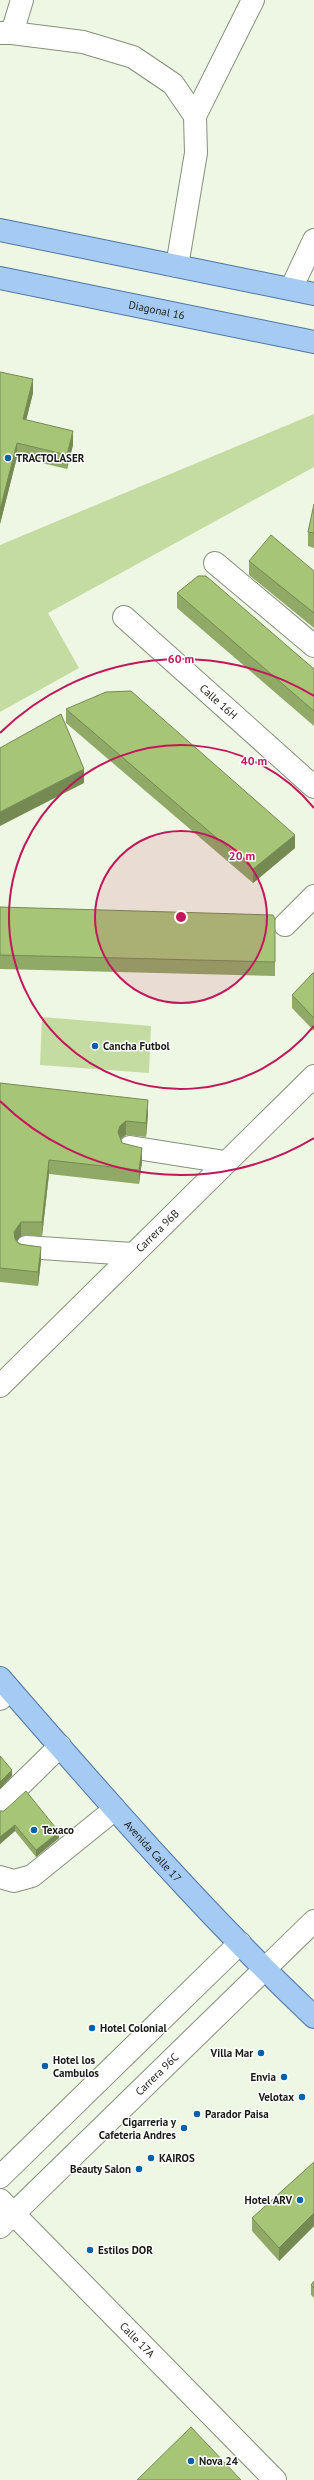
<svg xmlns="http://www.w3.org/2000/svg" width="314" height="2480" font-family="'PT Sans',sans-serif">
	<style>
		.green { fill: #c4dca1 }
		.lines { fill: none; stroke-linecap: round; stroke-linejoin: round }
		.minor-casing { stroke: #878f7d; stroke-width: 24 }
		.major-casing { stroke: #4d77a2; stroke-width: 24 }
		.minor { stroke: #fff; stroke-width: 22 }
		.major { stroke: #a5cbf5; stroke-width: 22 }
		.wall { fill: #90a966 }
		.shaded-wall { fill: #758a53 }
		.building { fill: #a7c577; stroke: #758a53 }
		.ring { fill: none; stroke: #c2185b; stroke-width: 2 }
		.poi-dot { fill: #0260ad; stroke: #fff; stroke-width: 1.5 }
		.labels { text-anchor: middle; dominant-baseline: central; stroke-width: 3; stroke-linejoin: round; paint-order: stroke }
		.street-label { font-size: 11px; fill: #191c15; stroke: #fff }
		.poi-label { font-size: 11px; font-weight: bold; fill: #191c15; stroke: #fff; text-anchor: start }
		.centre { fill: #c2185b; stroke: #fff; stroke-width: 2 }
		.ring-label { font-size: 12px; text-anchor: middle; font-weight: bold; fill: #c2185b; stroke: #fff; stroke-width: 3; stroke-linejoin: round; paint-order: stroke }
	</style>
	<rect width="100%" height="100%" fill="#eef7e3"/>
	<g class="green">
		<polygon points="314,414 314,467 48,613 79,668 0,712 0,545"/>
		<polygon points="42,1017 151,1026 149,1073 40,1065"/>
	</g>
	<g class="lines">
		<g class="minor-casing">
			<g id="minor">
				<polyline points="0,33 12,33 83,42 133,57 173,84 195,116 196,153 177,266"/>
				<polyline points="12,33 22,0"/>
				<polyline points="195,116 253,0"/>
				<polyline points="291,289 314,240"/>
				<polyline points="215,563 314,646"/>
				<path id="s1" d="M124,617l190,170"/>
				<polyline points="285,925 314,896"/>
				<polyline points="130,1147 225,1162"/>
				<polyline points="26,1247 132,1254"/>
				<path id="s2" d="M0,1386l314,-310"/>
				<polyline points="0,1699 10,1690"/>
				<polyline points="0,1805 60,1746"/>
				<polyline points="0,1877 14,1881 32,1876 115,1809"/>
				<polyline points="0,2177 240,1943"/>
				<path id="s3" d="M0,2200l275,280"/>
				<path id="s4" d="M0,2227l314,-306"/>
			</g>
		</g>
		<g class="major-casing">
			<g id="major">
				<polyline points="0,230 314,294"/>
				<path id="s5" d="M0,278l314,64"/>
				<path id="s6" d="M0,1678c101,116 202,233 314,339"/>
			</g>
		</g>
		<use href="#minor" class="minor"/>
		<use href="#major" class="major"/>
	</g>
	<g class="wall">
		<polygon points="0,372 33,393 26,420 73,445 67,469 17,457 0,524"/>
		<polygon points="314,504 314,548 308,546 308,532"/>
		<polygon points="249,561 314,571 314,628 249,575"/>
		<polygon points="177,593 314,669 314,726 177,608"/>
		<polygon points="66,709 295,848 253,883 66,723"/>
		<polygon points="0,907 275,919 275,976 0,969"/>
		<polygon points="314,972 314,1031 292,1008 292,995"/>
		<polygon points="0,1083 148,1114 146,1137 126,1135 121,1139 122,1143 142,1161 139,1184 49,1174 42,1236 21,1236 17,1241 41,1260 38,1286 0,1282"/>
		<polygon points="0,1811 59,1838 36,1857 15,1831 0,1844"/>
		<polygon points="314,2162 314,2226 279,2261 252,2231 252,2218"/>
		<polygon points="314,2281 314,2298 311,2295 311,2285"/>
	</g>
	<g class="shaded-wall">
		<polygon points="33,379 33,393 23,433 23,419"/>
		<polygon points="73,431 73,445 67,469 67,455"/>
		<polygon points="17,443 17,457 0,524 0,510"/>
		<polygon points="84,769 84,783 0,826 0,812"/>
		<polygon points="295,835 295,848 253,883 253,869"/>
		<polygon points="148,1100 148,1114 146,1137 146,1123"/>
		<polygon points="126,1121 126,1135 120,1139 118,1132 120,1126"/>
		<polygon points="142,1148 142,1161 139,1184 139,1170"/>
		<polygon points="49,1160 49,1174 42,1236 42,1222"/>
		<polygon points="21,1222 21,1236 14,1246 14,1232"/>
		<polygon points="41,1247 41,1260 38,1286 38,1272"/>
		<polygon points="12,1770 12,1776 0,1789 0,1782"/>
		<polygon points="15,1825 15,1831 0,1844 0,1837"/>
		<polygon points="59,1832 59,1838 36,1857 36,1850"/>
		<polygon points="314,2213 314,2226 279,2261 279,2248"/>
	</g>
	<g class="building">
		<polygon points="0,372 33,379 23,419 73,431 67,455 17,443 0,510"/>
		<polygon points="314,504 314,533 308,532"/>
		<polygon points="271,535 314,571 314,613 249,561"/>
		<polygon points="198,576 206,576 314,669 314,711 177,593"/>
		<polygon points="131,691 295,835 253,869 66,709 106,692"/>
		<polygon points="61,714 84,769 0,812 0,748"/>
		<polygon points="0,907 273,915 275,919 275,962 0,955"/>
		<polygon points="314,972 314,1018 292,995"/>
		<polygon points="0,1083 148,1100 146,1123 126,1121 120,1126 118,1132 122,1143 142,1148 139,1170 49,1160 42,1222 21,1222 14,1232 15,1239 19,1244 41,1247 38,1272 0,1268"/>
		<polygon points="0,1756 12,1770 0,1782"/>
		<polygon points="26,1791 59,1832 36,1850 15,1825 0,1837 0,1811 4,1811"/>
		<polygon points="314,2162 314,2213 279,2248 252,2218"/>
		<polygon points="314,2281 314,2288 311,2285"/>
		<polygon points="191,2427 241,2480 137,2480"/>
	</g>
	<circle cx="181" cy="917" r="86" fill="#c2185b" fill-opacity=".12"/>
	<g class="ring">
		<circle cx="181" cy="917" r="86"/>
		<path d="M314 1026A172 172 0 1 1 314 808"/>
		<path d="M314 1138A258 258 0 0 1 0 1101M0 733A258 258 0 0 1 314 696"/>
	</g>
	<g class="poi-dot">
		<circle cx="8" cy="458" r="4"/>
		<circle cx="95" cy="1046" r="4"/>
		<circle cx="34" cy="1830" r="4"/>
		<circle cx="92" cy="2028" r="4"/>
		<circle cx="261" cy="2053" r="4"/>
		<circle cx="45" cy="2066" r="4"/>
		<circle cx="284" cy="2077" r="4"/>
		<circle cx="302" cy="2097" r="4"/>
		<circle cx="197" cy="2114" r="4"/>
		<circle cx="184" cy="2128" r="4"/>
		<circle cx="151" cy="2158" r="4"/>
		<circle cx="139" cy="2169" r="4"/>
		<circle cx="300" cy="2200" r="4"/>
		<circle cx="90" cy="2250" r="4"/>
		<circle cx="191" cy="2461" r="4"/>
	</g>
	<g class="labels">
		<g class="street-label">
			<text stroke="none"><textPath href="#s5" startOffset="160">Diagonal 16</textPath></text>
			<text stroke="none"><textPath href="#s1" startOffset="127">Calle 16H</textPath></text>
			<text stroke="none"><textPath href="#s2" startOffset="221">Carrera 96B</textPath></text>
			<text stroke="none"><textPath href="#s6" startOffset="231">Avenida Calle 17</textPath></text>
			<text stroke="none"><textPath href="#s4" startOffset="219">Carrera 96C</textPath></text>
			<text stroke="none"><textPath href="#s3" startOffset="196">Calle 17A</textPath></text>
		</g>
		<g class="poi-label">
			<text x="16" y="458">TRACTOLASER</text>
			<text x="103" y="1046">Cancha Futbol</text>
			<text x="42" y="1830">Texaco</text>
			<text x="100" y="2028">Hotel Colonial</text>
			<text x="253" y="2053" text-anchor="end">Villa Mar</text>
			<text x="53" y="2060">Hotel los<tspan x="53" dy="13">Cambulos</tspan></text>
			<text x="276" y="2077" text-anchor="end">Envia</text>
			<text x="294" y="2097" text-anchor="end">Velotax</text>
			<text x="205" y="2114">Parador Paisa</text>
			<text x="176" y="2122" text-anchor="end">Cigarreria y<tspan x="176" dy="13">Cafeteria Andres</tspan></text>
			<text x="159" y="2158">KAIROS</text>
			<text x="131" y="2169" text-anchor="end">Beauty Salon</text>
			<text x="292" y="2200" text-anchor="end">Hotel ARV</text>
			<text x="98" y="2250">Estilos DOR</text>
			<text x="199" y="2461">Nova 24</text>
		</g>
	</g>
	<circle cx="181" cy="917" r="6" class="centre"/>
	<g class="ring-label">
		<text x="181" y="663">60 m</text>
		<text x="254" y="765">40 m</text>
		<text x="242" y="860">20 m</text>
	</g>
</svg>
